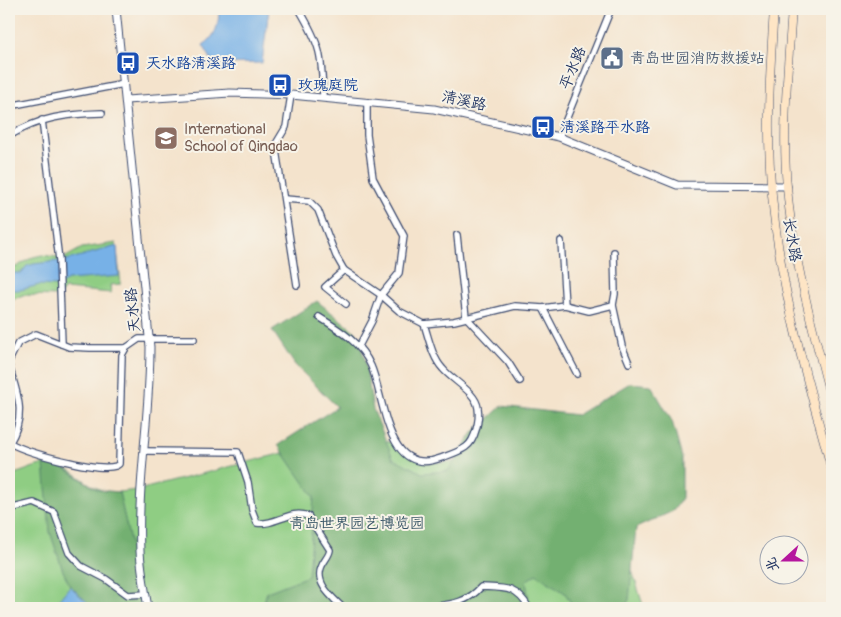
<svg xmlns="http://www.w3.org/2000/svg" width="841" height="617" font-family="Pangolin,'LXGW WenKai TC',sans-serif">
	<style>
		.green { fill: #8fcd83; stroke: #557e70 }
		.forest { fill: #73b071; stroke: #477068 }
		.water { fill: #77b1e7; stroke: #4970a2 }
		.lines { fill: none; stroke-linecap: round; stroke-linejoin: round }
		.minor-casing { stroke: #3c4a6e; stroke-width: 8 }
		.tertiary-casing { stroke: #3c4a6e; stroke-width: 9 }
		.secondary-casing { stroke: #3c4a6e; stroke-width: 9 }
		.minor { stroke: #fff; stroke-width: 5.5 }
		.tertiary { stroke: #fff; stroke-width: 7 }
		.secondary { stroke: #fee5c5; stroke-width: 8 }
		.labels { text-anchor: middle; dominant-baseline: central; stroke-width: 4; stroke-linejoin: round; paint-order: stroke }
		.service-label { font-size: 15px; fill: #4e5e75; stroke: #f7f3e8; text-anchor: start }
		.transit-label { font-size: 15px; fill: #164399; stroke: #f7f3e8; text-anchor: start }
		.street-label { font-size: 15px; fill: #1b2f5e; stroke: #f7f3e8 }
		.education-label { font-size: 15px; fill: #785e54; stroke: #f7f3e8; text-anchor: start }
		.park-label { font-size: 15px; fill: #385667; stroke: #f7f3e8 }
	</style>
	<rect width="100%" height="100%" fill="#f7f3e8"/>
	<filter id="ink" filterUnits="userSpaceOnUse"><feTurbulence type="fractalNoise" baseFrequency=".02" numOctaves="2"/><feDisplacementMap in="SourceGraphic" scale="10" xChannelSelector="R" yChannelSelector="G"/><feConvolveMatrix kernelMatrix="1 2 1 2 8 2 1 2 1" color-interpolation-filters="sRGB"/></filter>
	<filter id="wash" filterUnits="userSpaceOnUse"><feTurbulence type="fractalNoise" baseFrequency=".0096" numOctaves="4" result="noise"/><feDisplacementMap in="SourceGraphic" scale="20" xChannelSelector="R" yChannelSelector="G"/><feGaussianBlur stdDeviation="1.12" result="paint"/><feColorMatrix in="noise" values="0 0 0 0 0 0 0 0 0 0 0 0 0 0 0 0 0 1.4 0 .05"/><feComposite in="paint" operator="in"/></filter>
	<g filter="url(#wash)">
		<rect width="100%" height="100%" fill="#f4e3cc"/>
		<g class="green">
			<polygon points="116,243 121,284 110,285 111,293 65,289 59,296 23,295 9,301 9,267 16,267 33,257 42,255 64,258 82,248"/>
			<path d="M370,431l56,32 169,-8 49,153h-635v-133c14,-2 30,-13 44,-11 16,1 30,18 44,24 13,7 31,3 45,1z"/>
		</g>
		<g class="forest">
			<polygon points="317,301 357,333 365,360 373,409 393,458 422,473 448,471 474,431 502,406 577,415 630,383 651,385 672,421 682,458 682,498 673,511 636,528 629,600 623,608 574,608 565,593 536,574 526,581 530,608 262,608 267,592 308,576 314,497 278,445 337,407 295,365 272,330"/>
			<polygon points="44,464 61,466 98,490 119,492 132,550 140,608 93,608 70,586 63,571 50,532"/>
		</g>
		<g class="water">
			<path d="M219,9h50l-7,54 -48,1 -11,-19c13,-8 16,-21 16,-36z"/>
			<polygon points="117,246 119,276 68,280 57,286 39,285 20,290 9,290 9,273 21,273 27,266 34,264 67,260"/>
			<polygon points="70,586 93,608 37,608 42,603 53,607"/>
		</g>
	</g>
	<g filter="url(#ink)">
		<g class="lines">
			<g class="minor-casing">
				<g id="minor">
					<path d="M299,9c22,37 23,46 24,89"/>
					<polyline points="291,95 286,127 277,142 276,150 297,285"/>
					<polyline points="9,106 124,84"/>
					<polyline points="42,120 59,260 62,344"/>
					<path d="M9,136c31,-19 58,-22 93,-23"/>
					<polyline points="559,137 611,9"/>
					<polyline points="285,199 309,201 318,210 336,256 344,270 381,295 399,311 424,324 454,321 515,306 543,308 565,305 589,311 613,305"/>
					<polyline points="457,235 466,317 508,362 520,381"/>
					<polyline points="561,241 565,305"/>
					<polyline points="614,252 615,294 613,305 622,346 629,363"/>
					<polyline points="344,270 325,287 346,304"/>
					<polyline points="543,308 577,374"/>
					<path d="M319,317c21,13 42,26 52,49 14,32 15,113 70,92 8,-3 18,-6 25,-11 9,-6 14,-28 12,-39 -2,-16 -25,-27 -35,-39 -11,-12 -14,-30 -19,-45"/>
					<polyline points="359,346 372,321 381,295 399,273 404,236 373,178 367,135 367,102"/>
					<polyline points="9,361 18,343 36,334 69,347 90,348 126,348 139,339 194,339"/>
					<path d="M9,366c9,30 18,49 0,78"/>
					<path d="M10,443c18,10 87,29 106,23l3,-2 3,-109 4,-7"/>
					<path d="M145,451l93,1 10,30 4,28 5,13c18,3 33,-14 51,-7l22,34c-1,7 -7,11 -9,18 -6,16 12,30 22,40"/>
					<polyline points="9,509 34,503 54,512 69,553 81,566 106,579 128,595 146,594"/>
					<path d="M422,608c24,-4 42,-2 59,-21 24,1 35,-1 48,21"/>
					<polyline points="560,608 563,608"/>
				</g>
			</g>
			<g class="tertiary-casing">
				<g id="tertiary">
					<path d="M116,9l34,338c0,68 -13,137 -10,204 1,19 5,38 8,57"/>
					<polyline points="126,100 230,93 291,95 434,109 559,137 677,185 787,186"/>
				</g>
			</g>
			<g class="secondary-casing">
				<g id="secondary">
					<path d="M774,9c-4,61 -8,124 -2,186 8,93 35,186 60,275"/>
					<path d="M792,9c-4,58 -10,120 -5,178 6,74 27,145 45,216"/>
				</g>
			</g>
			<use href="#minor" class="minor"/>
			<use href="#tertiary" class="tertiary"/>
			<use href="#secondary" class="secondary"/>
		</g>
	</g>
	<defs>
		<g id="civic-square" transform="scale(1.25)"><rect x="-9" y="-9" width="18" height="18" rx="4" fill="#5c6f8a" stroke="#f7f3e8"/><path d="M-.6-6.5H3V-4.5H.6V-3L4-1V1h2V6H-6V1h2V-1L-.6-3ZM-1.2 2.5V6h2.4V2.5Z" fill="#fff"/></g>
		<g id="bus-square" transform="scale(1.25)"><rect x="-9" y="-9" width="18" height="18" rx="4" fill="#1a4fb4" stroke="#f7f3e8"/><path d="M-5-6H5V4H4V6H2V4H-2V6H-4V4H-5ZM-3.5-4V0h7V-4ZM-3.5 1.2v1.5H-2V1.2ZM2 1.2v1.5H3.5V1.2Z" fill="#fff"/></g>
		<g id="school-square" transform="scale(1.25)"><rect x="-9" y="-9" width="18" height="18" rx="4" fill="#8d6e63" stroke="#f7f3e8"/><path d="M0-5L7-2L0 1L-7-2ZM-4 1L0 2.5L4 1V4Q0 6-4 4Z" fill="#fff"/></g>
	</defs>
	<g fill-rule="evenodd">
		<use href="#civic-square" x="612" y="58"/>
		<use href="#bus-square" x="128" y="63"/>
		<use href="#bus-square" x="280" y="85"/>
		<use href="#bus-square" x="543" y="127"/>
		<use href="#school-square" x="166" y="138"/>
	</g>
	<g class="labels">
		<g class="service-label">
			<text x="630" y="58">青岛世园消防救援站</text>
		</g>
		<g class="transit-label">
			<text x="146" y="63">天水路清溪路</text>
			<text x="298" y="85">玫瑰庭院</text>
			<text x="560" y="127">清溪路平水路</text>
		</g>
		<g class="street-label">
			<text transform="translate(573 68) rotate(-68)">平水路</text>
			<text transform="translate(464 101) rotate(12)">清溪路</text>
			<text transform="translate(792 240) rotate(81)">长水路</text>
			<text transform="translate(133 310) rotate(-96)">天水路</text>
		</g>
		<g class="education-label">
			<text x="184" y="129">International<tspan x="184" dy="17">School of Qingdao</tspan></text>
		</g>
		<g class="park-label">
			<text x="357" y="523">青岛世界园艺博览园</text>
		</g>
	</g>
	<rect width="841" height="617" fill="none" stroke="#f7f3e8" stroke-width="30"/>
	<g transform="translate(784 560) rotate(249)"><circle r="24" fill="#f7f3e8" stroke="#9fa5b1"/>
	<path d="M0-4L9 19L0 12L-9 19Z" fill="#b5179e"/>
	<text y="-8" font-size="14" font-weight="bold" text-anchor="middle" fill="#1b2f5e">北</text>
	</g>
</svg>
